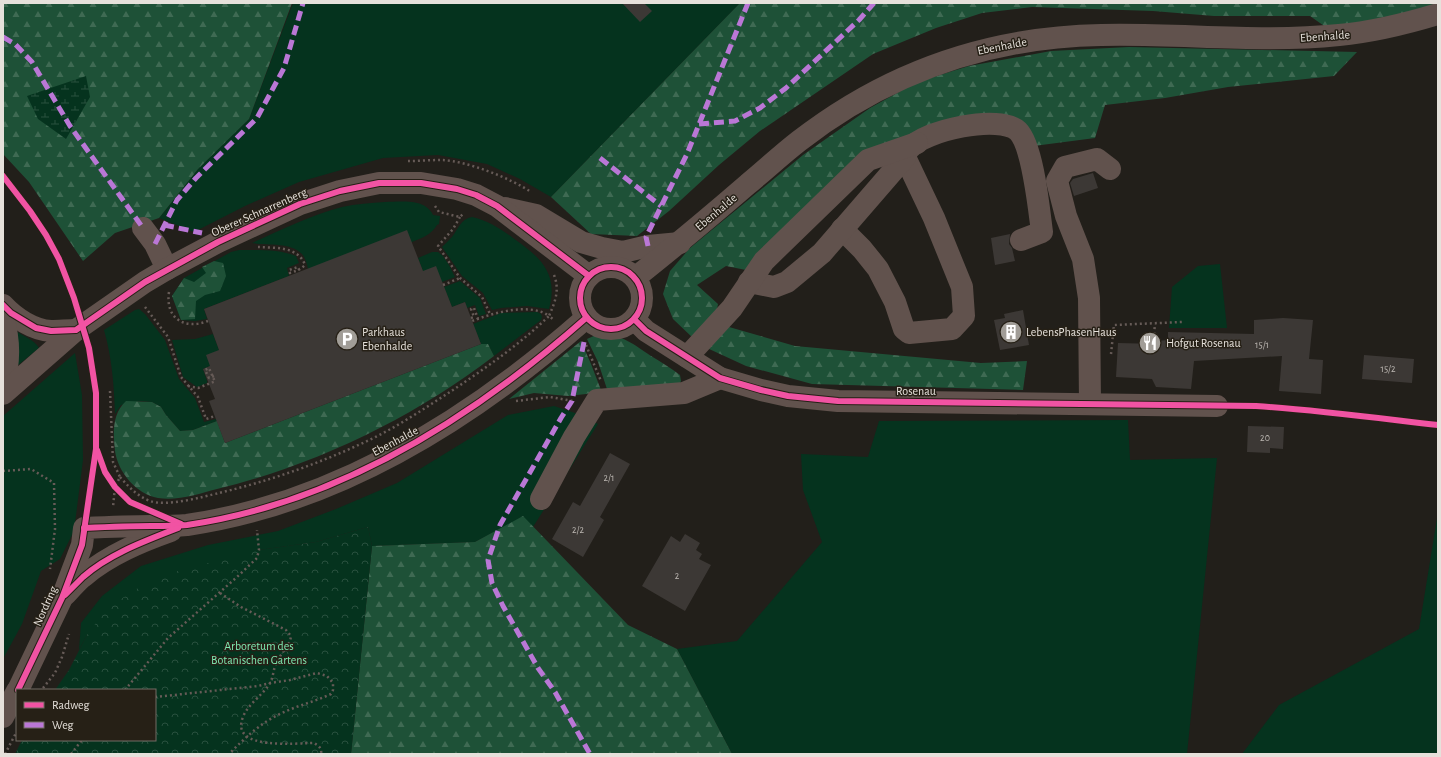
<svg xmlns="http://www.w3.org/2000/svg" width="1441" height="757" font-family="'Alegreya Sans',sans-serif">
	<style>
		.green { fill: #05331e }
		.forest { fill: url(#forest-firs) }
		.wetland { fill: url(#wetland-marsh) }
		.park { fill: url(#park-crowns) }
		.building { fill: #3c3835 }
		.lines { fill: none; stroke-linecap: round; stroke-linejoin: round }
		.path { stroke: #665b57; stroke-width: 2.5; stroke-dasharray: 2 3; stroke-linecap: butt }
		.minor { stroke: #61524d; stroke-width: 22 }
		.quiet { stroke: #ba77d6; stroke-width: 5; stroke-dasharray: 10 5; stroke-linecap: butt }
		.cycleway-casing { stroke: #262016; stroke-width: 8 }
		.cycleway { stroke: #f153a3; stroke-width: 6 }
		.labels { text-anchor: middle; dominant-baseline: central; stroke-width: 3; stroke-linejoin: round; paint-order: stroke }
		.number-label { font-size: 10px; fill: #bcb7b2 }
		.street-label { font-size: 12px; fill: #e6e1db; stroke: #262016 }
		.poi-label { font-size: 12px; fill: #e6e1db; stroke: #262016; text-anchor: start }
		.park-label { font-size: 12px; fill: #7eeab2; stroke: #262016 }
	</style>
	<defs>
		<pattern id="forest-firs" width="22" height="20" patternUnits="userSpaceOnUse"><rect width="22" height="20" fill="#1e5137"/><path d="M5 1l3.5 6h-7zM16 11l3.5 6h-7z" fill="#3f6a53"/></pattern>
		<pattern id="wetland-marsh" width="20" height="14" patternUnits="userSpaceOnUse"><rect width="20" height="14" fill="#05331e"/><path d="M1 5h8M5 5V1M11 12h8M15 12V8" fill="none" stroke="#29503e"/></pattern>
		<pattern id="park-crowns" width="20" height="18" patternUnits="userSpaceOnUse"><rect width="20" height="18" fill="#05331e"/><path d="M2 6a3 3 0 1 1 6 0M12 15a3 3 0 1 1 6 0" fill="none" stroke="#29503e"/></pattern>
	</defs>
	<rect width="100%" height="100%" fill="#221f1a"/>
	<g class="green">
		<polygon points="293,3 740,3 551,197 520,179 487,164 438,155 383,158 299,182 245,206 194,232 159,218 198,169 249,119"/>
		<path d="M385,202c16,0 40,-4 48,13l7,1 -1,8 -2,1c-6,10 -15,13 -25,17l-104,27c-1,-5 -3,-12 -6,-15 -12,-12 -34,-8 -50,-11 29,-13 59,-28 90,-36 14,-3 29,-4 43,-5z"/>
		<path d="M472,217c15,3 29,12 41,21 27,19 46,35 36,71l-22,-3 -26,2 -9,2 -9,-17 -21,-17 -20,-29c4,-4 7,-7 10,-10 6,-8 9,-18 20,-20z"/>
		<path d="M239,250c19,0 40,-1 57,6l3,7 -12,5 2,8 -85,33 3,10 -12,2 -14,-1 -9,-24 12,-18 47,-26z"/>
		<polygon points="432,252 438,252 443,256 449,265 455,277 442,282 423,271 418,258"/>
		<polygon points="1220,264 1227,328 1169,328 1172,287 1198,266"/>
		<polygon points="460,281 480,298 486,314 479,316 475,305 467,308 465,302 452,307 444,287"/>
		<path d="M139,309l6,5 20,26 14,39 16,19 9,24 12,-3 1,2 -24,9 -13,1 -14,-16 -5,-8 -9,-5 -11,-1 -20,4 -6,9c-1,-29 -3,-56 -11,-84l31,-20z"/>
		<polygon points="537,312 541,314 542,317 541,320 494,356 488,344 481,344 473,324 501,313"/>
		<path d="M16,331c7,5 19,9 23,17l-22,18z"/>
		<polygon points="213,334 219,350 210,366 203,369 207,381 207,383 197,387 183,377 172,340 195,339"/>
		<polygon points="75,353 82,395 83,460 74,531 60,559 41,571 22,624 3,659 3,416"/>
		<polygon points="554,406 578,414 598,424 533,527 523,517 475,542 372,546 368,527 316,542 259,550 87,635 79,650 81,623 102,596 141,566 208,545 278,531 336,509 397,483 508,415"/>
		<polygon points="1128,420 1130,460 1217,458 1187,754 732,754 677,649 737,641 822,542 803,490 801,454 868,457 879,421"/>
		<polygon points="1438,512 1438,754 1242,754 1279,705 1419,629"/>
	</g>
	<g class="forest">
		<polygon points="3,3 292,3 249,119 198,169 159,218 115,233 83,261 29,182 3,154"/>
		<polygon points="740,3 1438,3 1438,14 1337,35 1310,16 1214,16 1153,11 1032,7 982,13 936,28 873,54 760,131 719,165 669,211 637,236 591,234 551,197"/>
		<polygon points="1129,47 1357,52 1334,76 1228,87 1165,98 1105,105 1095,138 1026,147 1010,126 863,154 746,270 726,266 697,285 718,304 716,315 722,325 795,346 981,363 1027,361 1023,390 812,384 746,366 707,348 693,338 673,319 663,294 670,271 690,248 803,155 870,108 917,82 969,66 1051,51"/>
		<polygon points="214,261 223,263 226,276 220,291 205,295 196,301 195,319 181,320 172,296 184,278 194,282 206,273 202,267"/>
		<path d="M596,335c24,-2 36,8 55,21 10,6 20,12 29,19l1,6 -2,4 -72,4 -9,-27 -11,-23z"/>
		<polygon points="581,341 591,364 601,390 586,394 568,396 534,393 509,399"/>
		<path d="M481,344h7l6,12c-81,62 -178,109 -277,133 -19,5 -39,12 -59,9 -22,-4 -40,-26 -43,-47 -2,-18 -3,-37 11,-50l26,1 9,5 5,8 14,16 13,-1 24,-9 8,22z"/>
		<polygon points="523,516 628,625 677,649 732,754 351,754 372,546 475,542"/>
	</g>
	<polygon class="wetland" points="86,76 90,97 66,139 38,119 27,96"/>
	<polygon class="park" points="368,527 372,546 351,754 15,754 22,740 155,740 155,690 55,690 69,670 87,635 107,608 138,588 180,570 259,550 316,542"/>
	<g class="building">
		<polygon points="622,3 644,3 652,11 640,22"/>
		<polygon points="1093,173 1098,188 1074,196 1070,183 1073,179"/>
		<polygon points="407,230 423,271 436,266 452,307 465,302 481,344 225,443 209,401 215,399 203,369 210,366 206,355 219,350 204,309"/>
		<polygon points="1010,234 1009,244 1012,248 1015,261 995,265 991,238"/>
		<polygon points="1023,310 1029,345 1000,350 994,320 1005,318 1004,314"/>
		<polygon points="1283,318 1313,320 1309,359 1323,360 1321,394 1279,391 1282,356 1194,361 1191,389 1156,387 1152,379 1116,377 1118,343 1157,344 1157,341 1168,340 1168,332 1254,334 1254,320"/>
		<polygon points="1364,355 1414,359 1412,383 1362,379"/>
		<polygon points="1248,426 1284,427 1283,449 1270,448 1270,453 1247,452"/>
		<polygon points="610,453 630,464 600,517 604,520 583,557 552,539 573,502 580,506"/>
		<polygon points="685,534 700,543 696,550 702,554 699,559 711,565 685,611 642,586 671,536 680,542"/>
	</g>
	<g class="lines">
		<g class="path">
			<path d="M408,161c11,0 23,-1 34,-1 25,1 68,18 89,32"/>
			<polyline points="435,206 439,212 460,217 464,213"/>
			<polyline points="460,217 453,229 438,246 460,278 482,297 490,314"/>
			<path d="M258,247c17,1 40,-1 47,18 -5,5 -9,6 -15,8l-1,-3 9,-3 2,5"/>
			<path d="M554,275c6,15 1,27 -5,41l5,4"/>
			<polyline points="443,285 460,278"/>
			<path d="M169,292c-4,27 16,38 39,29"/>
			<polyline points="145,307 168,337 181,377 198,397 206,419 215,416"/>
			<polyline points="471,318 474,317 471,309 474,308 478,319"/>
			<polyline points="1153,344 1155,324"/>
			<polyline points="586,345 601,381"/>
			<polyline points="1111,354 1114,325 1182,322"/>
			<path d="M214,376l-5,2 -4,-8 4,-2c2,5 4,9 6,14"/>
			<polyline points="188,386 198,388 216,381"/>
			<polyline points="110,391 113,462 120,477 115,487 113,507"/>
			<polyline points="516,401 550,397 573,401"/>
			<polyline points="3,471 31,469 54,483 55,529 50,569"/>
			<path d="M120,477c9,10 17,19 30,24 17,6 52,-4 69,-8 50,-12 99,-29 146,-51 31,-14 60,-34 88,-52 34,-23 67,-46 96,-74 -19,-14 -56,-3 -77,5"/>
			<path d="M220,593l21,14 45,23 5,6c-1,9 -9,16 -13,24 -5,7 -4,16 -8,23 -7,12 -22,21 -27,34 -14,34 54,26 71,26 5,3 8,5 7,11"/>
			<polyline points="43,688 55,673 62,657 69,634"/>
			<polyline points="125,690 168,638 237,577 257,558 259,550 257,530"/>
			<path d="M155,697l103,-11 12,-3 20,-3 27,-7 10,3 6,7v7l-2,4c-17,8 -36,12 -53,21 -19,9 -34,24 -49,39"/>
			<polyline points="5,754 16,733"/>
			<polyline points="71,754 82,740"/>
		</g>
		<g class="minor">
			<polyline points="505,208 536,215 581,242 602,248 623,252 648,246 680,243"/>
			<polyline points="143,228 155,244 167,269"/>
			<polyline points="842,229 862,249 878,269 895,302 904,329 909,333 952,329 964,316 962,287 934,218 905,157"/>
			<circle cx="611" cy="298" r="31"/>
			<path d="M636,277c38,-30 75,-61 112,-93 17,-14 33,-29 51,-43 89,-69 188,-104 302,-106 79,-2 159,8 238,0 34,-3 66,-11 99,-21"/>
			<path d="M749,282l25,5 13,-5 35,-29 83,-96c1,-2 2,-6 4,-8 15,-19 91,-35 109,-18 15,15 21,79 24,101l-21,8"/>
			<path d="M3,305c12,13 30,25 48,26 8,0 17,-1 25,-1"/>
			<path d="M3,317c7,24 7,46 0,69"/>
			<polyline points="635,320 646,331 720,378 761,390 788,396 838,401 1217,406"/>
			<polyline points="687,357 732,308 764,261 868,160 917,143"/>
			<polyline points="3,394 76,330 145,282 167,269 218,242 300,204 340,191 379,183 421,183 457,189 476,195 497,206 589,276"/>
			<polyline points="1090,404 1089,298 1083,259 1066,216 1057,181 1065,167 1097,159 1110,169"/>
			<polyline points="541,499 574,437 597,400 684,393 720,378"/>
			<path d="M66,594c6,-6 11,-13 18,-18 25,-21 56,-34 87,-45"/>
			<path d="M18,690l44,-92 20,-53 2,-17c22,-1 45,-2 67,-2 12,0 24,0 36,-1 151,-22 287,-108 399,-207"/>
			<polyline points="3,717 17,691"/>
		</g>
		<g class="quiet">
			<polyline points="3,37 15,44 32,62 70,126 143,228"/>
			<polyline points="699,124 735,121 760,108 786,88 859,20 874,3"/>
			<polyline points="600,158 661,206"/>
			<polyline points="164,225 202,233"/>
			<polyline points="155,244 177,200 196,178 257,118 284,68 303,3"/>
			<polyline points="648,246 646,237 687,154 748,3"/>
			<polyline points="584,342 572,401 561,418 500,525 488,560 492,583 503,606 538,668 555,692 590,754"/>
		</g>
		<g class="cycleway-casing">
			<g id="cycleway">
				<polyline points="3,176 30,211 46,235 59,259 74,298 89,348 96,393 96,449 82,545 62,598 18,690"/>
				<circle cx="611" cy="298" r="31"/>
				<polyline points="3,305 11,313 36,328 51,331 76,330 145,282 218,242 300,204 340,191 379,183 421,183 457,189 476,195 497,206 589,276"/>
				<path d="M635,320l11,11 74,47 41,12 27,6 50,5 418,5c61,4 121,12 182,19"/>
				<polyline points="97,450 105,472 115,487 130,502 181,524"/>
				<path d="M84,528c22,-1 45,-2 67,-2 12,0 24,0 36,-1 151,-22 287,-108 399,-207"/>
				<path d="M65,595c6,-6 12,-12 18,-18 26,-23 62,-36 95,-49"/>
			</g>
		</g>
		<use href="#cycleway" class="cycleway"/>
	</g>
	<defs>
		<g id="building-disc" transform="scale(1.15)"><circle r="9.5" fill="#a19d97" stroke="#262016"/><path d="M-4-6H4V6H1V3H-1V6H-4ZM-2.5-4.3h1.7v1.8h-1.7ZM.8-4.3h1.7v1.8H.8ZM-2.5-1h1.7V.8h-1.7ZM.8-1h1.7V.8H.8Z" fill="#fff"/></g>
		<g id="parking-disc" transform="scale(1.15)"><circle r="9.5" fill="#a19d97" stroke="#262016"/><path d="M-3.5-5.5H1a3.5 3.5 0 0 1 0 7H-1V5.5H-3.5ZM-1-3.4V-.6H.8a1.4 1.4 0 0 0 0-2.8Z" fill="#fff"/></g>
		<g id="restaurant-disc" transform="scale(1.15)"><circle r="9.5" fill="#a19d97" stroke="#262016"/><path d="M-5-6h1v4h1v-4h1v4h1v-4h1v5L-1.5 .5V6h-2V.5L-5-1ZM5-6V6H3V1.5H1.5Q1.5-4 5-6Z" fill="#fff"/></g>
	</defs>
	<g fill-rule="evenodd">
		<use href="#building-disc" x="1011" y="332"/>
		<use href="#parking-disc" x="347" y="339"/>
		<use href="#restaurant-disc" x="1150" y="343"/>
	</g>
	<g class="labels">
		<g class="number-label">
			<text x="1262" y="345">15/1</text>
			<text x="1388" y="369">15/2</text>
			<text x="1265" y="438">20</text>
			<text x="609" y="478">2/1</text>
			<text x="578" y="530">2/2</text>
			<text x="677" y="576">2</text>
		</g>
		<g class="street-label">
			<text transform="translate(1325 36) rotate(-4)">Ebenhalde</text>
			<text transform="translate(1002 46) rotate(-11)">Ebenhalde</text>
			<text transform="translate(259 212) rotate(-24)">Oberer Schnarrenberg</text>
			<text transform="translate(716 212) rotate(-40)">Ebenhalde</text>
			<text x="916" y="391">Rosenau</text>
			<text transform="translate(395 441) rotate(-28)">Ebenhalde</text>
			<text transform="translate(45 606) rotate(-66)">Nordring</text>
		</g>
		<g class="poi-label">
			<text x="362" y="332">Parkhaus<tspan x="362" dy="14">Ebenhalde</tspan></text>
			<text x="1026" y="332">LebensPhasenHaus</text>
			<text x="1166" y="343">Hofgut Rosenau</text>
		</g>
		<g class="park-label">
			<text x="259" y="646">Arboretum des<tspan x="259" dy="14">Botanischen Gartens</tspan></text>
		</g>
	</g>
	<rect width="1441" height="757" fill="none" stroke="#e6e1db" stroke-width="8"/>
	<rect x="16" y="689" width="140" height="52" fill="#262016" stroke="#736d65"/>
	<rect x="24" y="702" width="20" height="6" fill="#f153a3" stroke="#736d65"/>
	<text x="52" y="709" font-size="12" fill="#e6e1db">Radweg</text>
	<rect x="24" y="722" width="20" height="6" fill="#ba77d6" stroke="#736d65"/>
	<text x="52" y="729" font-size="12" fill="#e6e1db">Weg</text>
</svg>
